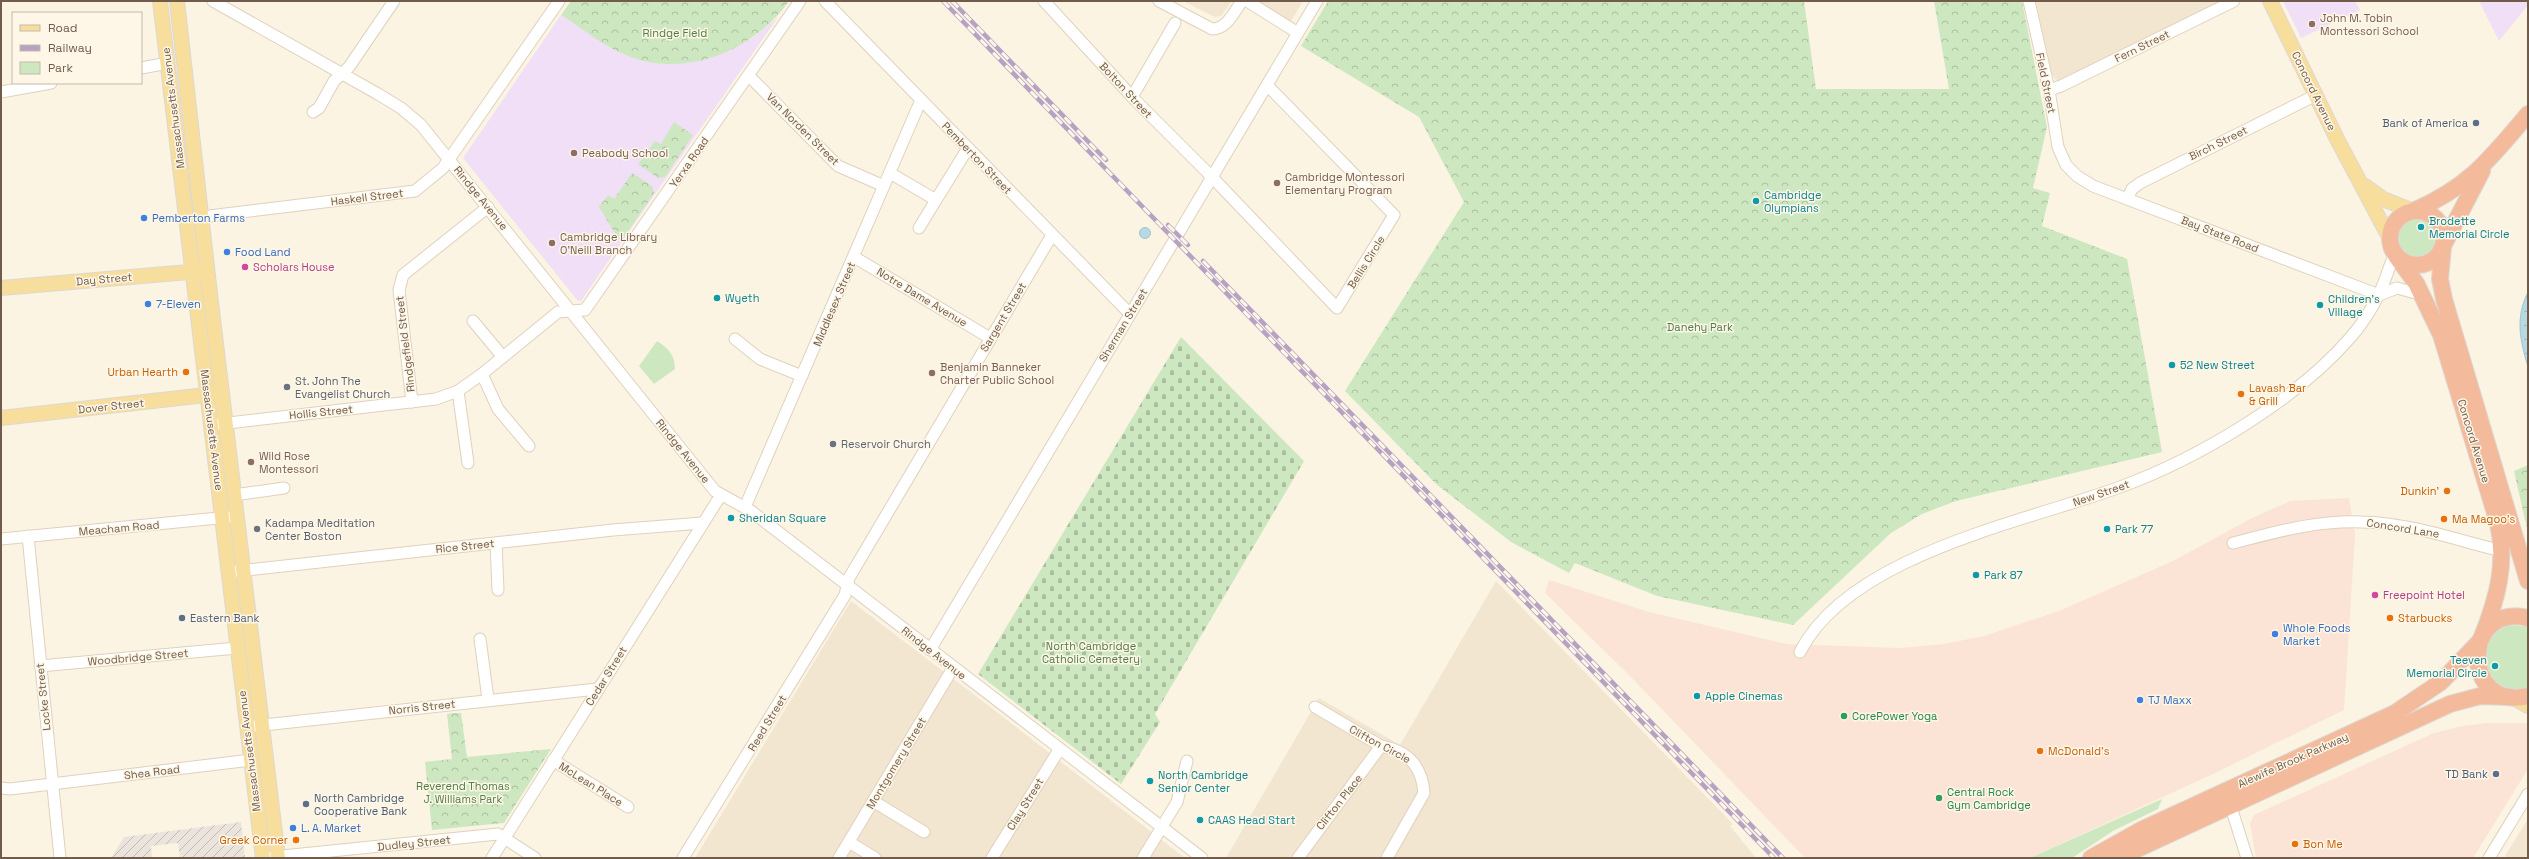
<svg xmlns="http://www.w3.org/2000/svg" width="2529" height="859" font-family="'Space Grotesk',sans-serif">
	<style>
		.residential { fill: #f2e6d1 }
		.commercial { fill: #fbe4d6 }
		.industrial { fill: url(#industrial-furrows) }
		.education { fill: #f0dff7 }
		.green { fill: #cde8c1 }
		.forest { fill: url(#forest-crowns) }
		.cemetery { fill: url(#cemetery-stones) }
		.water { fill: url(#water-ripples); stroke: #9ec7d5 }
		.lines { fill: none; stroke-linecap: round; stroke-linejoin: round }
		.minor-casing { stroke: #dfd1be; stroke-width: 13 }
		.major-casing { stroke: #ddd8d4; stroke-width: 16 }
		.highway-casing { stroke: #ddd8d4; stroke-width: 18 }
		.minor { stroke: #fff; stroke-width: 11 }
		.major { stroke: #f8de9c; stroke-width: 14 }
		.highway { stroke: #f3ba9b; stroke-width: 16 }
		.rail-casing { stroke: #b7a2c3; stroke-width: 4.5 }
		.rail { stroke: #fef7e8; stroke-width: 3; stroke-dasharray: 9; stroke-linecap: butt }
		.education-dot { fill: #8d6e63; stroke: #fef7e8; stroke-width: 1.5 }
		.service-dot { fill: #5c6f8a; stroke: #fef7e8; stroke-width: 1.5 }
		.culture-dot { fill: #0f9aa8; stroke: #fef7e8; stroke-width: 1.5 }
		.shop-dot { fill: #3f7fe0; stroke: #fef7e8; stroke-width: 1.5 }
		.hotel-dot { fill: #d1479c; stroke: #fef7e8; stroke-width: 1.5 }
		.food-dot { fill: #e8710a; stroke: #fef7e8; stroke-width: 1.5 }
		.worship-dot { fill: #6b7280; stroke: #fef7e8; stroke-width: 1.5 }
		.leisure-dot { fill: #2e9e5b; stroke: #fef7e8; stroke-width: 1.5 }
		.labels { text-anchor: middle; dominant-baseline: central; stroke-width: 3; stroke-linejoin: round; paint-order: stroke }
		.education-label { font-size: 11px; fill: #785e54; stroke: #fef7e8; text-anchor: start }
		.park-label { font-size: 11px; fill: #507c45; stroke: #fef7e8 }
		.street-label { font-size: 11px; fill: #715b4a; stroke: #fef7e8 }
		.service-label { font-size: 11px; fill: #4e5e75; stroke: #fef7e8; text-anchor: end }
		.culture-label { font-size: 11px; fill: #0d838f; stroke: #fef7e8; text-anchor: start }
		.shop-label { font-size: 11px; fill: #366cbe; stroke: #fef7e8; text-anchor: start }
		.hotel-label { font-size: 11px; fill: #b23c85; stroke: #fef7e8; text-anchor: start }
		.food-label { font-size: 11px; fill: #c56008; stroke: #fef7e8; text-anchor: start }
		.worship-label { font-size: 11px; fill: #5b616d; stroke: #fef7e8; text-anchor: start }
		.leisure-label { font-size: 11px; fill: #27864d; stroke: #fef7e8; text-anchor: start }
	</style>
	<defs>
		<pattern id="industrial-furrows" width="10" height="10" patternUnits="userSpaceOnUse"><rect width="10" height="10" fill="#eae4dd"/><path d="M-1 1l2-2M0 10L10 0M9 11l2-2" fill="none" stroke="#c2bcb5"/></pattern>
		<pattern id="forest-crowns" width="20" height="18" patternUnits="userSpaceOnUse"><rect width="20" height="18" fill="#cde8c1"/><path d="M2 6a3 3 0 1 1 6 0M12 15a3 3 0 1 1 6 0" fill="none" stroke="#abbf9f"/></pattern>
		<pattern id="cemetery-stones" width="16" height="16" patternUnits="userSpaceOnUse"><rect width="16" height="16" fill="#cde8c1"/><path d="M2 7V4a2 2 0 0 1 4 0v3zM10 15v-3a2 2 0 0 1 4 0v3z" fill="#abbf9f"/></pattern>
		<pattern id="water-ripples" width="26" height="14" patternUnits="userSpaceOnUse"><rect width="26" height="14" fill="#b7d9e3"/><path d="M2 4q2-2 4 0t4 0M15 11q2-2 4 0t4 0" fill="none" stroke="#99b3ba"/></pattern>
	</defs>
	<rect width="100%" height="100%" fill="#fbf4e2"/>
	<g class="residential">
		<polygon points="1183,1 1232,1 1221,16 1215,17"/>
		<polygon points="1254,1 1303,1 1290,23"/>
		<polygon points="2036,1 2227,1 2062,82 2055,79 2051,72"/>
		<polygon points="1496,581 1733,824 1730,826 1756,858 1226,858 1319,698 1400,745"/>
		<polygon points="851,601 985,703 1185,858 695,858"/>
		<polygon points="2528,819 2528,858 2509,858 2505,856"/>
	</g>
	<g class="commercial">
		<polygon points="2349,498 2355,535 2344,710 2213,774 2030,858 1805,858 1631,677 1545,593 1549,580 1649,612 1787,644 1900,648 1944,644 1984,636 2059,611 2173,561 2250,519 2290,501"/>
		<polygon points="2487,723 2528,723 2528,769 2473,858 2256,858 2250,823 2254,815 2434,733 2462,726"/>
	</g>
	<polygon class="industrial" points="241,822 245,858 180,858 178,843 151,846 152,858 111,858 124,837"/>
	<g class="education">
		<polygon points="2283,1 2355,1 2360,10 2301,38"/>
		<polygon points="2479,1 2528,1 2528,5 2499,41"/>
		<polygon points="561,15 624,54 663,64 693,62 727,51 754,37 778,17 596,279 581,301 578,301 463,158"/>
	</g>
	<g class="green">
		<circle cx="2418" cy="239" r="21"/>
		<path d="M657,341c11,7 18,14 18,28l-21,15 -15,-18z"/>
		<path d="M2507,625l21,1v62c-44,13 -60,-44 -21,-63z"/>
		<polygon points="2162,799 2158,809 2113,831 2072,858 2030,858"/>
	</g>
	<g class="forest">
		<path d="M571,1h218c-35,50 -105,79 -163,54 -23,-9 -44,-27 -65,-40z"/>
		<polygon points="1328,1 1804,1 1816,89 1949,89 1934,1 2022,1 2047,127 2033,188 2050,193 2042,226 2127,259 2162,452 1956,501 1922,514 1891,533 1793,625 1657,596 1575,563 1569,573 1511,542 1436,484 1345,391 1464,202 1419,117 1301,46"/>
		<polygon points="674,122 693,135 665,177 658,178 638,164 655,141 661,144"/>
		<polygon points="632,173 652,186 654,193 622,240 619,240 599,207 608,195 614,199"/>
		<polygon points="2528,465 2528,533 2514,471"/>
		<polygon points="453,713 461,713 467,757 551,749 504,823 432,830 425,762 452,759 447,714"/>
	</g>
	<polygon class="cemetery" points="1181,337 1304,461 1155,714 1160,722 1121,784 978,674"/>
	<g class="water">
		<circle cx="1145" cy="233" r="5.5"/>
		<path d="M2528,292v75c-8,-27 -13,-49 0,-75z"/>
	</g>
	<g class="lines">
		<g class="minor-casing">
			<g id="minor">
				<polyline points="213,1 378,94 401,108 421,125 715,491 751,511 1202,858"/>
				<polyline points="825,1 1130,314"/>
				<polyline points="1044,1 1135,100 1211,176 1337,308 1394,215 1267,85"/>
				<path d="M1159,1l53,28c15,0 22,-17 30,-28"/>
				<polyline points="1247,1 1298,33"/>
				<polyline points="2029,1 2049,90 2058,147 2066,165 2077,176 2093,186 2379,295"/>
				<polyline points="141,68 168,63"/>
				<polyline points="749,76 838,166 884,186"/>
				<polyline points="2049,90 2061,86 2234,1"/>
				<polyline points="1,92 51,83"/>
				<polyline points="1132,97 1175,23"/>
				<polyline points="313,112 319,108 334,81 349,67 394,1"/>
				<polyline points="890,173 936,200 968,148"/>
				<polyline points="2127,199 2132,189 2140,183 2316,95"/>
				<polyline points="201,217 415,191 443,168 559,1"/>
				<polyline points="919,228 936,200"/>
				<polyline points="854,257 990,338"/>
				<polyline points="2379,295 2397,288 2423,295"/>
				<polyline points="473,321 503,357"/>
				<polyline points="735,339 760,359 802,376"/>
				<polyline points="482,374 498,409 529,446"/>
				<polyline points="458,391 468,463"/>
				<polyline points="412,402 399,290 403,275 488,207"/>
				<polyline points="211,425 436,399 458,391 482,374 558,312 585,310 800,1"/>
				<polyline points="234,495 284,488"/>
				<polyline points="745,507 921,100"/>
				<polyline points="28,536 60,858"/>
				<polyline points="1,539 229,517"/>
				<polyline points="496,543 498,590"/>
				<path d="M2233,543c43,-11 84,-23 129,-21 48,1 94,18 140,29"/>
				<polyline points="228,572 613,530 702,523"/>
				<polyline points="480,639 488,699"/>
				<polyline points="930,650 1317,1"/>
				<path d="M1800,652c49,-97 225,-130 320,-165 77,-28 175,-86 229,-148 11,-12 22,-29 29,-43 7,-13 10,-28 17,-42"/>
				<polyline points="40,666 237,648"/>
				<path d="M1315,707l66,39c27,5 41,20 43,47l-37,65"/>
				<polyline points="254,726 597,689"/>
				<polyline points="553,760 628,807"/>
				<polyline points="1,788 10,789 251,760"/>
				<polyline points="873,801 924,832"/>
				<polyline points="2230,804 2247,858"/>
				<polyline points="849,842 875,858"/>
				<polyline points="263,858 498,834 535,858"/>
				<polyline points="492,858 721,495"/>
				<polyline points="683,858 845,595 849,578 1052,235"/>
				<polyline points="839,858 953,668"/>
				<polyline points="992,858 1059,750"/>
				<polyline points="1143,858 1177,802 1187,761"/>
				<polyline points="1298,858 1381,746"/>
				<polyline points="2489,858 2528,794"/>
			</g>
		</g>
		<g class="major-casing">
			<g id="major">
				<polyline points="160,1 263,858"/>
				<polyline points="177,1 210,294 278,858"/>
				<polyline points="2270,1 2337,139 2389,237"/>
				<polyline points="2365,186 2383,199 2413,211"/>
				<polyline points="1,288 201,271"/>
				<polyline points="1,418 215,394"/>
				<polyline points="2514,698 2528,706"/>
			</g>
		</g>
		<g class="highway-casing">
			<g id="highway">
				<circle cx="2417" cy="238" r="27"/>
				<path d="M2413,211c56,-24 77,-52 115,-97"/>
				<polyline points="2444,244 2482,171"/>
				<polyline points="2443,247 2440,279 2444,299 2528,581"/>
				<path d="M2396,256l20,27 25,52 57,188c9,41 -1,76 -16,114"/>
				<path d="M2528,618c-67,-16 -67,94 0,78"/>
				<polyline points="2091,858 2141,830 2395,713 2441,682 2480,641"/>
				<polyline points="2118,858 2450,704 2480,696 2510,697"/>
			</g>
		</g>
		<use href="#minor" class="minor"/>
		<use href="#major" class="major"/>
		<use href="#highway" class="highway"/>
		<g class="rail-casing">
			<g id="rail">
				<polyline points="943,1 1774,858"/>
				<polyline points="952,1 1106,160"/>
				<polyline points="1168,225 1188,245"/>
				<polyline points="1203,261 1783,858"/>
			</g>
		</g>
		<use href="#rail" class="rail"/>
	</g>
	<g class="education-dot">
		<circle cx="2312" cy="24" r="4"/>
		<circle cx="574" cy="153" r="4"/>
		<circle cx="1277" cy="183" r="4"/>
		<circle cx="552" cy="243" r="4"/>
		<circle cx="932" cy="373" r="4"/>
		<circle cx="251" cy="462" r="4"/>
	</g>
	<g class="service-dot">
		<circle cx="2476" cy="123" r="4"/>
		<circle cx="182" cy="618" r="4"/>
		<circle cx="2496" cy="774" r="4"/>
		<circle cx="306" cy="804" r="4"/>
	</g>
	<g class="culture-dot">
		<circle cx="1756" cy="201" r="4"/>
		<circle cx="2421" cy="227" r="4"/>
		<circle cx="717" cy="298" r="4"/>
		<circle cx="2320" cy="305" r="4"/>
		<circle cx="2172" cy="365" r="4"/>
		<circle cx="731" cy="518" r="4"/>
		<circle cx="2107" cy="529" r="4"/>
		<circle cx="1976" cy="575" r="4"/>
		<circle cx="2495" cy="666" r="4"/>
		<circle cx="1697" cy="696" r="4"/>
		<circle cx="1150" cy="781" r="4"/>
		<circle cx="1200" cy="820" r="4"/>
	</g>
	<g class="shop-dot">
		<circle cx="144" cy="218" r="4"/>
		<circle cx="227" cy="252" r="4"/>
		<circle cx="148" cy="304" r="4"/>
		<circle cx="2275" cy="634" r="4"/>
		<circle cx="2140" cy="700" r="4"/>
		<circle cx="293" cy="828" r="4"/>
	</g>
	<g class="hotel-dot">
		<circle cx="245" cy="267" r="4"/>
		<circle cx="2375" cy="595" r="4"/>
	</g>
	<g class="food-dot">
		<circle cx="186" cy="372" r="4"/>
		<circle cx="2241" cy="394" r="4"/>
		<circle cx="2447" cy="491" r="4"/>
		<circle cx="2444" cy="519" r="4"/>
		<circle cx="2390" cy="618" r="4"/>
		<circle cx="2040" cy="751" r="4"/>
		<circle cx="296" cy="840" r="4"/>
		<circle cx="2295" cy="844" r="4"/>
	</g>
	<g class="worship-dot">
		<circle cx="287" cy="387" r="4"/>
		<circle cx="833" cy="444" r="4"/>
		<circle cx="257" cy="529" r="4"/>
	</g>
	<g class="leisure-dot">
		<circle cx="1844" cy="716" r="4"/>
		<circle cx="1939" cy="798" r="4"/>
	</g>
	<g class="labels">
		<g class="education-label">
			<text x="2320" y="18">John M. Tobin<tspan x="2320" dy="13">Montessori School</tspan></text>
			<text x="582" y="153">Peabody School</text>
			<text x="1285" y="177">Cambridge Montessori<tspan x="1285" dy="13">Elementary Program</tspan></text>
			<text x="560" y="237">Cambridge Library<tspan x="560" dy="13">O'Neill Branch</tspan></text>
			<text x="940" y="367">Benjamin Banneker<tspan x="940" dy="13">Charter Public School</tspan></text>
			<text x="259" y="456">Wild Rose<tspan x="259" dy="13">Montessori</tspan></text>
		</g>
		<g class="park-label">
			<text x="675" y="33">Rindge Field</text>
			<text x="1700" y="327">Danehy Park</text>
			<text x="1091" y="646">North Cambridge<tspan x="1091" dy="13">Catholic Cemetery</tspan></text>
			<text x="463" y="786">Reverend Thomas<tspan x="463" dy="13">J. Williams Park</tspan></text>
		</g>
		<g class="street-label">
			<text transform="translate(2142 46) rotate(-26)">Fern Street</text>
			<text transform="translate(2046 83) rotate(78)">Field Street</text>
			<text transform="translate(1126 90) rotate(47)">Bolton Street</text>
			<text transform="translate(2314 91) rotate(64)">Concord Avenue</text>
			<text transform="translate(173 108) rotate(-97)">Massachusetts Avenue</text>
			<text transform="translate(803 129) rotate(45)">Van Norden Street</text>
			<text transform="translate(2218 143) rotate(-26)">Birch Street</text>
			<text transform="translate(977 158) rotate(46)">Pemberton Street</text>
			<text transform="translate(689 162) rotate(-55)">Yerxa Road</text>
			<text transform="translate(367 197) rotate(-7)">Haskell Street</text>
			<text transform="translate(481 198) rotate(51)">Rindge Avenue</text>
			<text transform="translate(2220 234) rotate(21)">Bay State Road</text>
			<text transform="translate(1366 262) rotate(-58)">Bellis Circle</text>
			<text transform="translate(104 279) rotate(-5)">Day Street</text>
			<text transform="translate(922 297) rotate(31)">Notre Dame Avenue</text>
			<text transform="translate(834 304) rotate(-67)">Middlesex Street</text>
			<text transform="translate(1003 317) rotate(-59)">Sargent Street</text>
			<text transform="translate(1123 325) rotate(-59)">Sherman Street</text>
			<text transform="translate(405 344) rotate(-97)">Rindgefield Street</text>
			<text transform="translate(111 406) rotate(-6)">Dover Street</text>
			<text transform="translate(321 412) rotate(-6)">Hollis Street</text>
			<text transform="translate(212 430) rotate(83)">Massachusetts Avenue</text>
			<text transform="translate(2474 441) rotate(73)">Concord Avenue</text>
			<text transform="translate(683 451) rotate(51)">Rindge Avenue</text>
			<text transform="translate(2101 493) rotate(-19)">New Street</text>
			<text transform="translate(119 528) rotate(-5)">Meacham Road</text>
			<text transform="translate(2403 528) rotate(9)">Concord Lane</text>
			<text transform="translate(465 546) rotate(-6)">Rice Street</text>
			<text transform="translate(934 653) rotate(38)">Rindge Avenue</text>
			<text transform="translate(138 657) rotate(-5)">Woodbridge Street</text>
			<text transform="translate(606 676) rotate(-58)">Cedar Street</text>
			<text transform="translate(43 697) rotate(-96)">Locke Street</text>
			<text transform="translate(422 707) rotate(-6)">Norris Street</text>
			<text transform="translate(767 723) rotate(-59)">Reed Street</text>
			<text transform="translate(1380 744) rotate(28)">Clifton Circle</text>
			<text transform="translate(249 751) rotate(-97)">Massachusetts Avenue</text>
			<text transform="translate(2293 760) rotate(-24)">Alewife Brook Parkway</text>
			<text transform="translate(896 763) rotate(-59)">Montgomery Street</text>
			<text transform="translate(152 772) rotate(-7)">Shea Road</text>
			<text transform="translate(591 784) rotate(32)">McLean Place</text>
			<text transform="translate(1339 802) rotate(-52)">Clifton Place</text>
			<text transform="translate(1025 804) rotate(-58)">Clay Street</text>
			<text transform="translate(414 843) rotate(-6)">Dudley Street</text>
		</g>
		<g class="service-label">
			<text x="2468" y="123">Bank of America</text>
			<text x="190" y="618" text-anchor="start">Eastern Bank</text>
			<text x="2488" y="774">TD Bank</text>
			<text x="314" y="798" text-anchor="start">North Cambridge<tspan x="314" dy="13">Cooperative Bank</tspan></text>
		</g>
		<g class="culture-label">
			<text x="1764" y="195">Cambridge<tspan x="1764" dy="13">Olympians</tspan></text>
			<text x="2429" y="221">Brodette<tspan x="2429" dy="13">Memorial Circle</tspan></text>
			<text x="725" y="298">Wyeth</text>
			<text x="2328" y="299">Children's<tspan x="2328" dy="13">Village</tspan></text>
			<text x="2180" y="365">52 New Street</text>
			<text x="739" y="518">Sheridan Square</text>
			<text x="2115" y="529">Park 77</text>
			<text x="1984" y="575">Park 87</text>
			<text x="2487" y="660" text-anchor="end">Teeven<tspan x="2487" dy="13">Memorial Circle</tspan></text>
			<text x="1705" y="696">Apple Cinemas</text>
			<text x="1158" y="775">North Cambridge<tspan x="1158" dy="13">Senior Center</tspan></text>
			<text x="1208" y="820">CAAS Head Start</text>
		</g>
		<g class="shop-label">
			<text x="152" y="218">Pemberton Farms</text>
			<text x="235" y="252">Food Land</text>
			<text x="156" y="304">7-Eleven</text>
			<text x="2283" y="628">Whole Foods<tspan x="2283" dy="13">Market</tspan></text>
			<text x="2148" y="700">TJ Maxx</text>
			<text x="301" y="828">L. A. Market</text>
		</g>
		<g class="hotel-label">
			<text x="253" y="267">Scholars House</text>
			<text x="2383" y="595">Freepoint Hotel</text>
		</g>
		<g class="food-label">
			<text x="178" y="372" text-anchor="end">Urban Hearth</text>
			<text x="2249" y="388">Lavash Bar<tspan x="2249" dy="13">&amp; Grill</tspan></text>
			<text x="2439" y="491" text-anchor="end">Dunkin'</text>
			<text x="2452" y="519">Ma Magoo's</text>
			<text x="2398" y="618">Starbucks</text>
			<text x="2048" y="751">McDonald's</text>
			<text x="288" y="840" text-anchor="end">Greek Corner</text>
			<text x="2303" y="844">Bon Me</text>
		</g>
		<g class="worship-label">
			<text x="295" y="381">St. John The<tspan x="295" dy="13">Evangelist Church</tspan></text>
			<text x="841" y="444">Reservoir Church</text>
			<text x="265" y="523">Kadampa Meditation<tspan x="265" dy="13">Center Boston</tspan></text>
		</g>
		<g class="leisure-label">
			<text x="1852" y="716">CorePower Yoga</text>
			<text x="1947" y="792">Central Rock<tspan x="1947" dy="13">Gym Cambridge</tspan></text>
		</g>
	</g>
	<rect width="2529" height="859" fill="none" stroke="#715b4a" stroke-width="4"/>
	<rect x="12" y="12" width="130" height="72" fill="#fef7e8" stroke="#c6b9a9"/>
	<rect x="20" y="25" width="20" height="6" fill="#f8de9c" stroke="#c6b9a9"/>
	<text x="48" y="32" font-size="12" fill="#715b4a">Road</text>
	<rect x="20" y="45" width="20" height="6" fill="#b7a2c3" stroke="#c6b9a9"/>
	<text x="48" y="52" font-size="12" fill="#715b4a">Railway</text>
	<rect x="20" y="62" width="20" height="12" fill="#cde8c1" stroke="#c6b9a9"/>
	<text x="48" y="72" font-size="12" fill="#715b4a">Park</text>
</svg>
